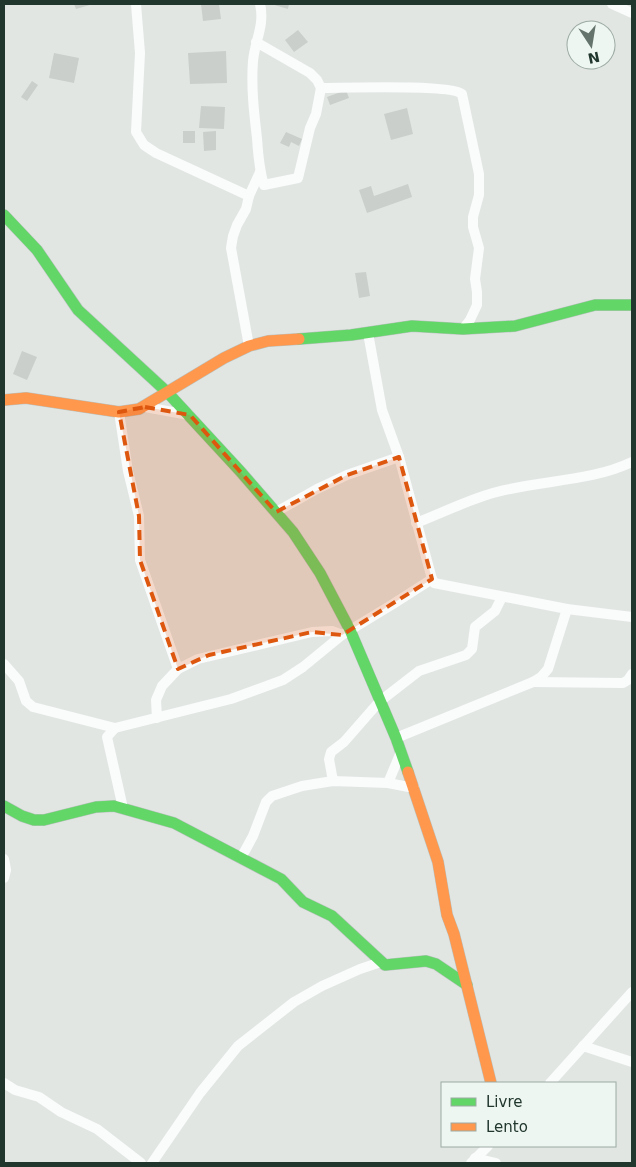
<svg xmlns="http://www.w3.org/2000/svg" width="636" height="1167" font-family="'DejaVu Sans',sans-serif">
	<style>
		.building { fill: #cacfcc }
		.lines { fill: none; stroke-linecap: round; stroke-linejoin: round }
		.fast-casing { stroke: #bac2be; stroke-width: 12 }
		.slow-casing { stroke: #bac2be; stroke-width: 12 }
		.street { stroke: #fafbfb; stroke-width: 10 }
		.fast { stroke: #63d668; stroke-width: 11 }
		.slow { stroke: #ff974d; stroke-width: 11 }
		.marked { fill: #de570e; fill-opacity: 0.2; stroke: #de570e; stroke-width: 4; stroke-dasharray: 10 6; stroke-linejoin: round }
	</style>
	<rect width="100%" height="100%" fill="#e1e6e3"/>
	<g class="building">
		<polygon points="74,4 93,4 76,9"/>
		<polygon points="201,4 219,4 221,19 203,21"/>
		<polygon points="271,4 289,4 288,9"/>
		<polygon points="298,30 308,42 294,52 285,40"/>
		<polygon points="226,51 227,83 190,84 188,53"/>
		<polygon points="54,53 79,58 74,83 49,78"/>
		<polygon points="32,81 38,85 27,101 21,97"/>
		<polygon points="346,90 349,98 330,105 327,97"/>
		<polygon points="201,106 225,107 224,129 199,128"/>
		<polygon points="407,108 413,134 391,140 384,114"/>
		<rect x="183" y="131" width="12" height="12"/>
		<polygon points="216,131 216,150 204,151 203,132"/>
		<polygon points="286,132 302,139 299,146 291,142 289,147 280,143"/>
		<polygon points="408,184 412,197 367,213 359,190 371,186 374,196"/>
		<polygon points="366,272 370,296 359,298 355,273"/>
		<polygon points="22,351 37,357 27,380 13,374"/>
	</g>
	<g class="lines">
		<g class="fast-casing">
			<g id="fast">
				<polyline points="4,215 37,250 78,310 168,393 240,471 293,532 320,573 350,630 396,738 408,772"/>
				<polyline points="299,339 351,335 412,326 463,329 515,326 595,305 632,305"/>
				<polyline points="4,806 22,816 34,820 44,820 96,807 114,806 174,823 281,879 303,902 332,916 385,965 426,961 436,964 467,985"/>
			</g>
		</g>
		<g class="slow-casing">
			<g id="slow">
				<polyline points="4,400 26,398 119,412 139,409 224,358 249,346 268,341 299,339"/>
				<polyline points="408,772 438,862 447,915 454,934 491,1083"/>
			</g>
		</g>
		<g class="street">
			<polyline points="136,4 140,53 136,132 144,145 156,153 249,196"/>
			<polyline points="612,4 632,13"/>
			<path d="M256,42l54,31 7,7 4,8 -5,26 -6,14 -12,50 -34,7c-5,-16 -6,-31 -7,-47 -3,-25 -6,-51 -4,-77 2,-21 12,-36 7,-57"/>
			<path d="M321,88c22,0 130,-4 141,6l17,80v21l-6,22v10l6,21 -4,31 2,13v13l-7,15 -7,9"/>
			<polyline points="368,333 382,410 399,457 432,579 434,583 567,609 632,617"/>
			<polyline points="249,346 231,248 233,236 237,225 246,209 249,196 260,172"/>
			<polyline points="145,407 189,415"/>
			<polyline points="119,412 128,471 139,516 140,560 178,669"/>
			<polyline points="276,512 317,489 347,475 399,457"/>
			<path d="M416,523c31,-12 62,-28 94,-34 40,-9 84,-9 122,-27"/>
			<polyline points="4,664 19,681 26,701 33,707 115,728 231,699 283,680 303,667 342,635 393,604 432,579"/>
			<polyline points="533,682 623,683 628,680 632,674"/>
			<polyline points="157,718 156,700 162,686 178,669 198,659 312,632 332,631 342,635"/>
			<polyline points="115,728 107,737 123,808"/>
			<polyline points="396,738 533,682 541,677 548,669 567,609"/>
			<polyline points="333,781 329,759 331,752 344,742 379,702 419,671 466,655 472,649 475,627 495,611 502,597"/>
			<polyline points="388,783 401,752"/>
			<polyline points="241,858 253,836 266,802 272,796 302,786 333,781 388,783 414,788"/>
			<polyline points="4,859 6,870 4,878"/>
			<polyline points="583,1046 632,1062"/>
			<polyline points="4,1083 15,1090 39,1097 61,1112 97,1129 141,1163"/>
			<polyline points="550,1083 632,992"/>
			<polyline points="475,1158 496,1163"/>
			<polyline points="152,1163 200,1093 238,1046 294,1002 322,986 360,969 381,962"/>
			<polyline points="471,1163 488,1146"/>
		</g>
		<use href="#fast" class="fast"/>
		<use href="#slow" class="slow"/>
	</g>
	<path class="marked" d="M145,407l45,8 86,97 71,-37 52,-18 33,122 -90,56 -30,-3 -103,23 -31,14 -38,-109 -1,-44 -20,-104z"/>
	<rect width="636" height="1167" fill="none" stroke="#21372e" stroke-width="10"/>
	<rect x="441" y="1082" width="175" height="65" fill="#eef6f1" stroke="#9caaa3"/>
	<rect x="451" y="1098" width="25" height="8" fill="#63d668" stroke="#9caaa3"/>
	<text x="486" y="1107" font-size="15" fill="#21372e">Livre</text>
	<rect x="451" y="1123" width="25" height="8" fill="#ff974d" stroke="#9caaa3"/>
	<text x="486" y="1132" font-size="15" fill="#21372e">Lento</text>
	<g transform="translate(591 45) rotate(168)"><circle r="24" fill="#eef6f1" stroke="#9caaa3"/>
	<path d="M0-4L9 19L0 12L-9 19Z" fill="#64746d"/>
	<text y="-8" font-size="14" font-weight="bold" text-anchor="middle" fill="#21372e">N</text>
	</g>
</svg>
